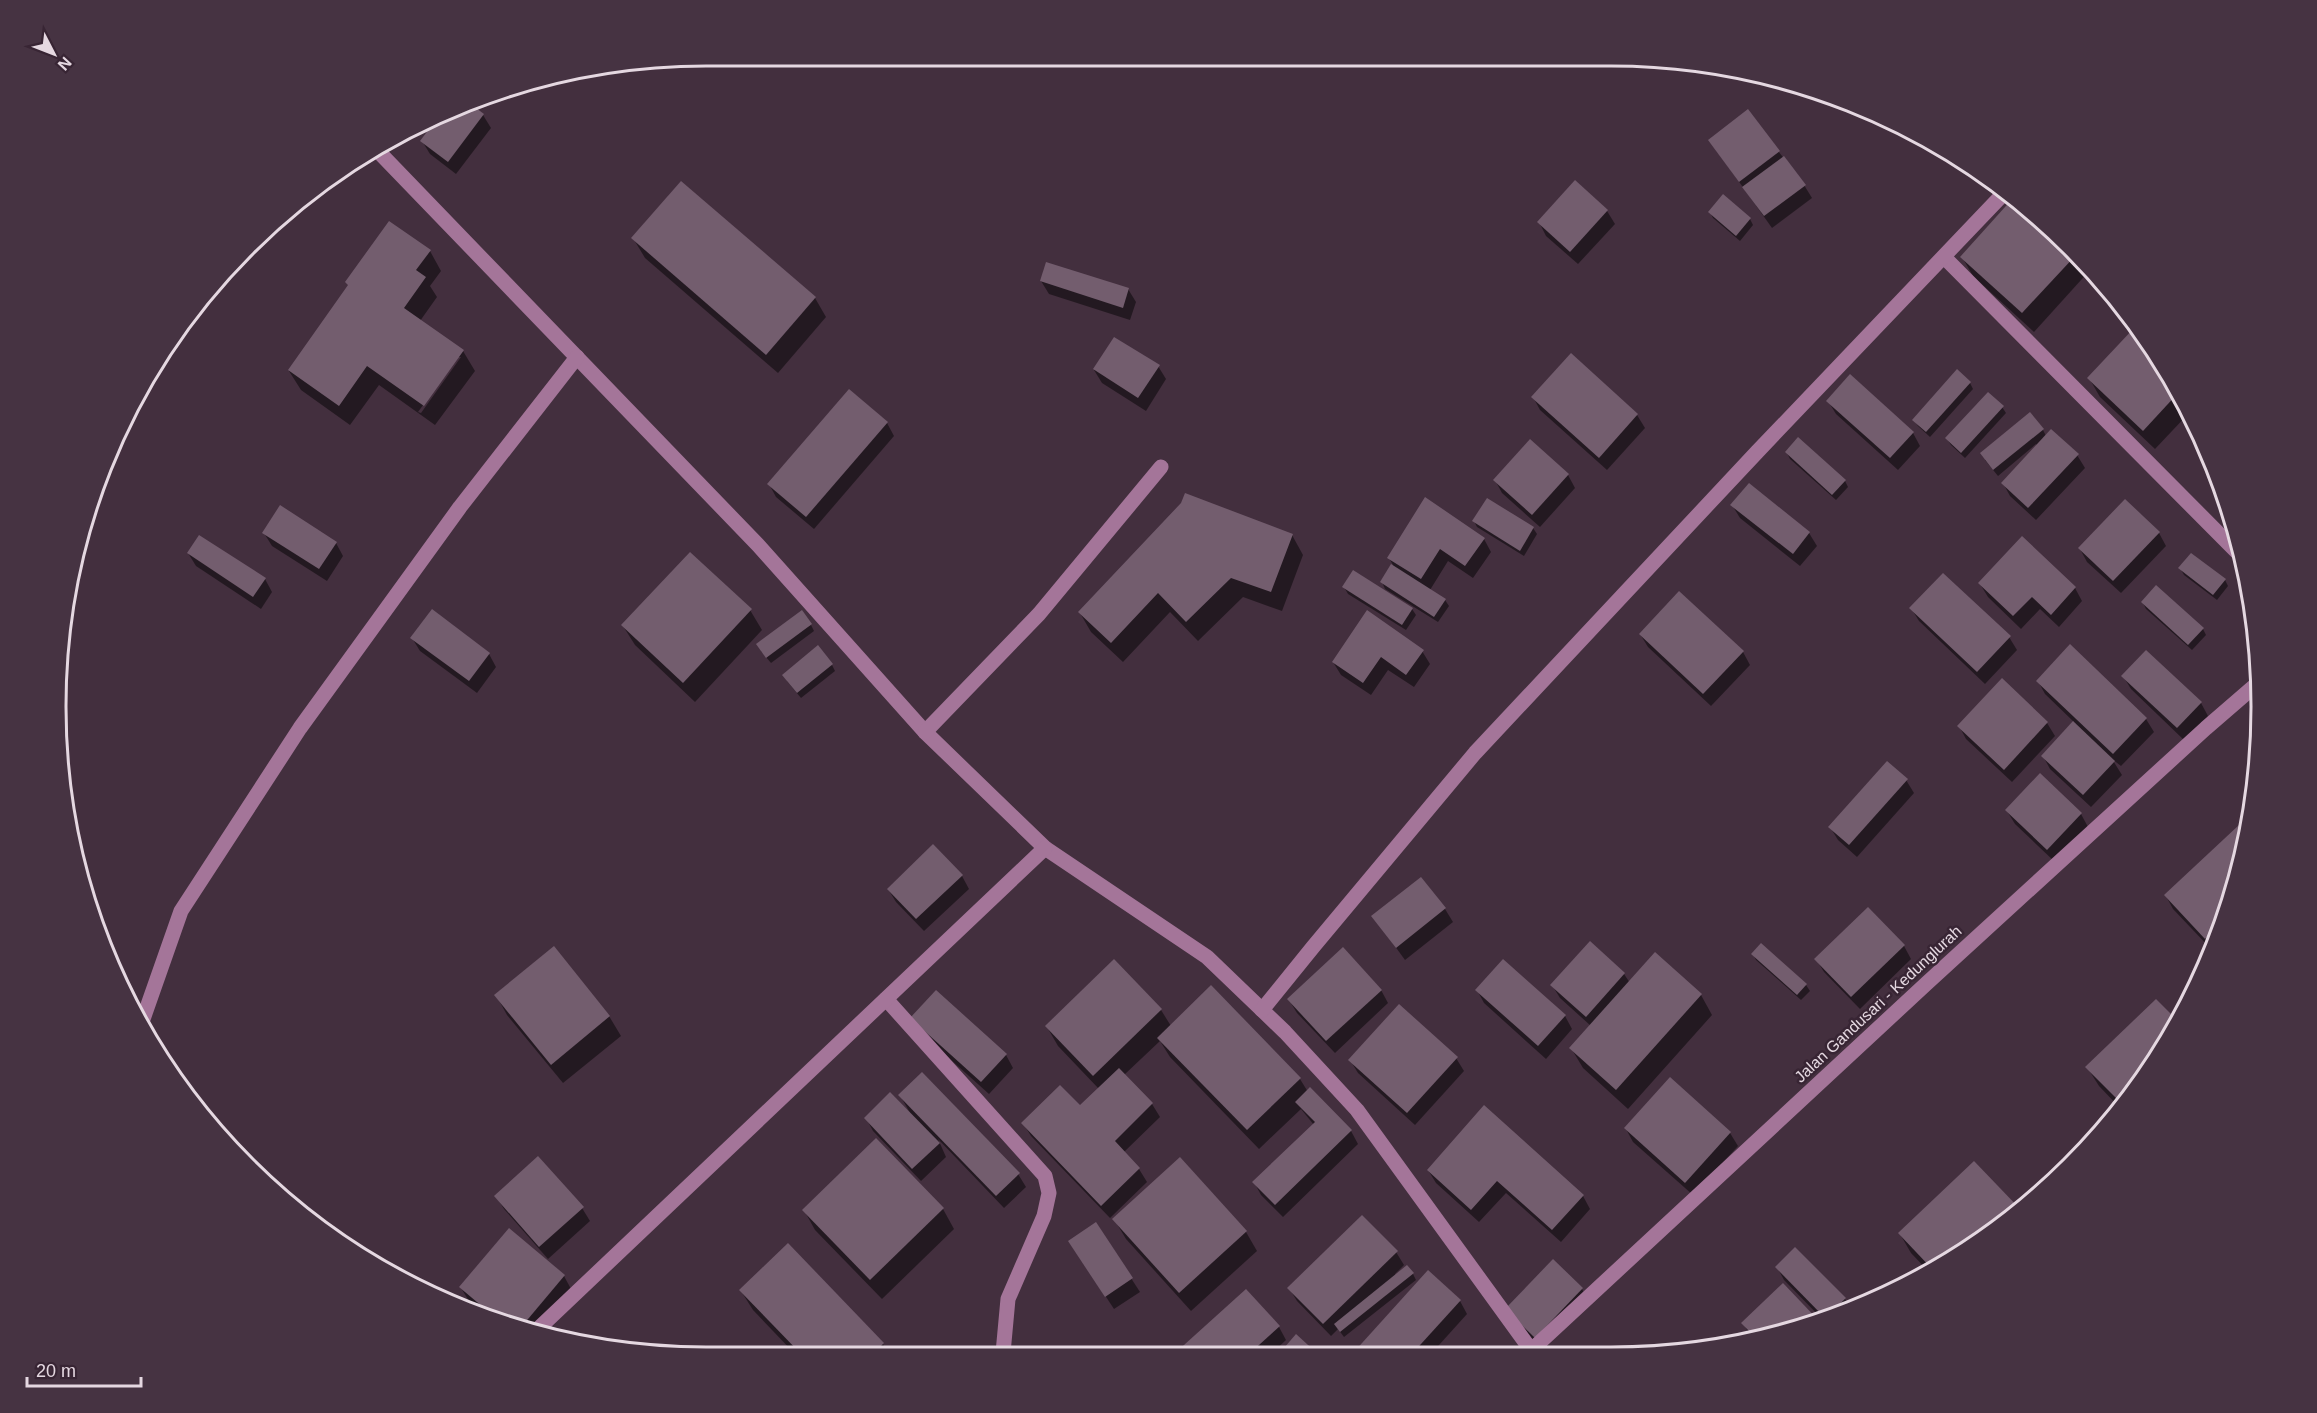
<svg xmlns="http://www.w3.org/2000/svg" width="2317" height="1413" font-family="Helvetica,sans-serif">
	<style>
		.shadow { fill: #0007; fill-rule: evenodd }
		.building { fill: #735d6e }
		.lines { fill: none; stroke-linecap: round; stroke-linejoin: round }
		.minor { stroke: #a47599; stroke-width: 15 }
		.labels { text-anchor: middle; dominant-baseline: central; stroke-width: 5; stroke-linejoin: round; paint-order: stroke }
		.street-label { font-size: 16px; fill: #e5d8e1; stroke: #382534 }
		.rim { fill: none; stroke: #e5d8e1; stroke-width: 3 }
	</style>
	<rect width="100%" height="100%" fill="#432f3e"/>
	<g class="shadow">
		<polygon points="467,103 483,115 491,128 456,174 430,154 422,141"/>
		<polygon points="1748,111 1804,185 1812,198 1772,228 1710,141"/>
		<polygon points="2015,198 2091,269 2034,332 1973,276 1962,257"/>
		<polygon points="1607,211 1615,224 1578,264 1546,236 1539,222"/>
		<polygon points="1710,212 1750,219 1753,225 1740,241 1713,218"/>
		<polygon points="633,238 815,298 826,317 778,373 645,258"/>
		<path d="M430,251l11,20 -11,15 7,11 -17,24 43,30 12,20 -40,54 -56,-40 -29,40 -49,-35 -12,-19zM458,357h3l-40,56 -3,-1z"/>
		<polygon points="1041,281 1128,289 1136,302 1130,320 1049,294"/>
		<polygon points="2136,328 2174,381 2189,413 2155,449 2100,397 2089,378"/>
		<polygon points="1158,366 1166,379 1146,411 1102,383 1094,370"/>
		<polygon points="1970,383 1973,389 1930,437 1918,426 1914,420"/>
		<polygon points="1533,397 1637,415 1645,428 1607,470 1540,410"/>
		<polygon points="1828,401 1913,433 1920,446 1898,470 1836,414"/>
		<polygon points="2002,407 2006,413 1965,458 1951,445 1947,439"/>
		<polygon points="887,423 894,436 814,529 776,497 769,484"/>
		<polygon points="2043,430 2046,436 2077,455 2085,468 2036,520 2010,496 2003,483 2038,446 2036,444 1998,476 1985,460"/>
		<polygon points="1787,453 1845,481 1848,487 1836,500 1790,459"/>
		<polygon points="1568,475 1575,488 1540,527 1502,493 1495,480"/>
		<polygon points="1487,500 1533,528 1537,534 1524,556 1477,527 1474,521"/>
		<polygon points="1732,505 1809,533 1817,546 1800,566 1740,518"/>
		<polygon points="264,533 336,543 343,556 327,581 272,546"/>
		<polygon points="2159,533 2166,546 2121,593 2087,562 2080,549"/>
		<polygon points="1292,535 1303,555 1282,611 1243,597 1198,641 1170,612 1123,662 1091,632 1080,613"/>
		<polygon points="1484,539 1491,552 1473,578 1448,561 1430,590 1445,600 1449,606 1438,622 1385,589 1382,582 1393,565 1389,558"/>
		<polygon points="2022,539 2075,588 2082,601 2059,627 2040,609 2021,629 1988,597 1980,584"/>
		<polygon points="188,553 265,579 272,592 261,609 196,566"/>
		<polygon points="2180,568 2225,580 2228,586 2217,600 2184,575"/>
		<polygon points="1344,587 1412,609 1416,615 1406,630 1348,594"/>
		<polygon points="2143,603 2203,629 2206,635 2192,650 2146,609"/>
		<polygon points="1911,608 2009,637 2017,650 1985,684 1919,621"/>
		<polygon points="750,610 762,630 695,702 635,645 623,626"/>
		<polygon points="811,625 814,631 771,663 761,651"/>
		<polygon points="1640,634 1743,652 1750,665 1711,706 1648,647"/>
		<polygon points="412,638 489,654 496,667 477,693 420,651"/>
		<polygon points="1422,651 1430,664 1414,687 1388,670 1371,695 1341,675 1333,662"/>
		<polygon points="832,665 835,671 801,698 787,681"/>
		<polygon points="2123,676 2201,703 2208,716 2185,741 2131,689"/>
		<polygon points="2002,680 2047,723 2055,736 2012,782 1966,739 1959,726"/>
		<polygon points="2038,681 2146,719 2154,732 2121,766 2112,759 2122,775 2091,807 2050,769 2043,756 2074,722 2045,694"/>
		<polygon points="1906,780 1914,793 1857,857 1838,840 1830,827"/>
		<polygon points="2007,811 2081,814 2088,827 2055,862 2015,824"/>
		<polygon points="2239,827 2246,835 2239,875 2211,949 2173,909 2166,896"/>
		<polygon points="962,876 969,889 924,931 896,902 888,889"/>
		<polygon points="1420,879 1445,909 1453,922 1405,960 1373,916"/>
		<polygon points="1761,945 1806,985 1810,991 1801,1000 1756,960 1753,954"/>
		<polygon points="1904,946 1911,959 1860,1009 1824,972 1816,959"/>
		<polygon points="1624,974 1630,983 1701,995 1712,1015 1628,1109 1583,1068 1571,1048 1591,1026 1560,998 1552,985"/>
		<polygon points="1211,987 1300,1079 1308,1092 1310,1090 1351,1131 1358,1144 1283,1217 1261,1195 1254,1182 1314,1125 1301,1109 1259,1149 1170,1057 1160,1041 1124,1075 1152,1104 1160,1117 1124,1152 1139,1169 1147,1182 1110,1218 1031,1136 1023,1123 1080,1107 1099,1089 1058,1046 1047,1027 1161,1010 1171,1026"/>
		<polygon points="1381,990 1388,1003 1335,1053 1297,1013 1289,1000"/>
		<polygon points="1477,990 1565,1016 1572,1029 1546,1059 1484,1003"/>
		<polygon points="496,995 609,1016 621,1036 563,1083 507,1015"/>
		<polygon points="912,1019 1006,1055 1013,1068 989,1094 920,1032"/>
		<polygon points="2177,1023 2127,1103 2121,1109 2099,1086 2087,1067"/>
		<polygon points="1456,1058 1464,1071 1415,1125 1358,1073 1350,1060"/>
		<polygon points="900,1095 1018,1174 1026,1187 1004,1208 938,1139 946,1157 921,1181 873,1131 866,1118 910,1113"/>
		<polygon points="1485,1108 1583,1196 1590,1209 1561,1242 1506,1193 1479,1222 1436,1183 1428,1170"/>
		<polygon points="1626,1129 1730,1133 1738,1146 1693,1195 1633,1142"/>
		<polygon points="876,1140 943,1209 954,1229 882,1299 815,1230 804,1210"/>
		<polygon points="496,1196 582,1208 590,1221 548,1259 504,1209"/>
		<polygon points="2019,1211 1930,1273 1911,1253 1900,1234"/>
		<polygon points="1114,1219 1246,1232 1257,1251 1191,1311 1126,1239"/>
		<polygon points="1096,1224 1140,1292 1114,1309 1070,1242"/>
		<polygon points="1396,1252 1404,1265 1395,1274 1396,1276 1413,1274 1416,1280 1344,1337 1338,1329 1331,1336 1297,1301 1289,1288"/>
		<polygon points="1777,1267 1845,1299 1851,1309 1824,1321 1784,1280"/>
		<polygon points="564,1276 571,1289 537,1329 487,1316 469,1301 461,1288"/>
		<polygon points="1582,1289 1589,1302 1543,1350 1514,1322"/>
		<polygon points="741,1291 883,1344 888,1353 794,1353 753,1310"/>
		<polygon points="1246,1291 1279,1327 1286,1340 1270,1355 1176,1354"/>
		<polygon points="1460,1301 1467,1314 1430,1355 1356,1355"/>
		<polygon points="1743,1323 1819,1323 1751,1337"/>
		<polygon points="578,1334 588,1343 573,1339"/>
	</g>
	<g class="building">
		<polygon points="468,102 484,114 448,162 420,141 441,113"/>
		<polygon points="1748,109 1780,151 1739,182 1708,140"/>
		<polygon points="1784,156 1806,185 1764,216 1742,187"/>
		<polygon points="1575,180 1608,210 1570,252 1537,222"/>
		<polygon points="681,181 816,297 766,355 631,238"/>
		<polygon points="1723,194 1751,218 1736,236 1708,212"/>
		<polygon points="2014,197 2076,255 2022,313 1960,257"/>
		<polygon points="389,221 431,250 416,270 426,277 404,308 464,350 424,406 367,366 339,406 288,370 348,285 345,282"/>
		<polygon points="1046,262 1129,288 1123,308 1040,281"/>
		<polygon points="2135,327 2174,381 2179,392 2143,431 2087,378"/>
		<polygon points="1114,337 1160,365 1138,398 1093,369"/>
		<polygon points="1571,353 1638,414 1599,458 1531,397"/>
		<polygon points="1957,369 1971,382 1926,432 1912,420"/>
		<polygon points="1850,374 1914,432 1890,458 1826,401"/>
		<polygon points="849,389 888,422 806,517 767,484"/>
		<polygon points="1988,392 2004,406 1961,453 1945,438"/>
		<polygon points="2030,412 2044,429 1993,470 1980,453"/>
		<polygon points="2051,429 2079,454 2028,508 2001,483"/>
		<polygon points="1798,437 1846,480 1832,495 1785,452"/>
		<polygon points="1530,439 1569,474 1532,515 1493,480"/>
		<polygon points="1749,483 1810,532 1793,554 1730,505"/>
		<polygon points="1185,493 1293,534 1271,592 1231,578 1186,622 1158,593 1111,643 1078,612 1181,503"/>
		<polygon points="1425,497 1485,538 1465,566 1440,549 1421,579 1387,558"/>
		<polygon points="1487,498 1534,527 1520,551 1472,521"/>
		<polygon points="2125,499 2160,532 2113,581 2078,548"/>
		<polygon points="280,505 337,542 319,569 262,533"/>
		<polygon points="199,535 266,578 253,597 187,553"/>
		<polygon points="2022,536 2076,587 2051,615 2032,597 2013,616 1978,583"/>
		<polygon points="690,552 752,609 683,683 621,625"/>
		<polygon points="2191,553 2226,579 2213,595 2178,568"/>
		<polygon points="1391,564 1446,599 1434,617 1380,582"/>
		<polygon points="1353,570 1413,608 1402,625 1342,587"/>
		<polygon points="1943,573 2011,636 1977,672 1909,608"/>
		<polygon points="2156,585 2204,628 2188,645 2141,602"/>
		<polygon points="1679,591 1744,651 1703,694 1639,634"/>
		<polygon points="432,609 490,653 469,681 410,638"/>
		<polygon points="802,610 812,624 766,658 756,644"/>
		<polygon points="1367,610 1424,650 1406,675 1381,657 1363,683 1332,662"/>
		<polygon points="2070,644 2147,718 2113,754 2036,681"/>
		<polygon points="818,645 833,664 797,693 782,675"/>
		<polygon points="2146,650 2202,702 2177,728 2121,676"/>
		<polygon points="2002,678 2048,722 2004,770 1957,726"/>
		<polygon points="2073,721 2115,761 2083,795 2041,756"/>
		<polygon points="1887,761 1908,779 1849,845 1828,827"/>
		<polygon points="2040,773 2082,813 2047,850 2005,810"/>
		<polygon points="2239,825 2246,833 2239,875 2221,923 2205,939 2164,895"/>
		<polygon points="933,844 963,875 916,919 887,889"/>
		<polygon points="1421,877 1446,908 1396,948 1371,916"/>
		<polygon points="1868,907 1905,945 1851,997 1814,959"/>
		<polygon points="1590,941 1625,973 1586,1017 1550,985"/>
		<polygon points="1761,943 1807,984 1797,995 1751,954"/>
		<polygon points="554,946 610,1016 551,1065 494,995"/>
		<polygon points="1343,947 1382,990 1326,1041 1287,999"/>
		<polygon points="1655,952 1702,994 1616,1090 1569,1048"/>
		<polygon points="1114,959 1162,1009 1093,1076 1045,1026"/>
		<polygon points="1503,959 1566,1015 1538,1046 1475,990"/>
		<polygon points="1211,985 1301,1078 1247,1130 1157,1038"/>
		<polygon points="936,990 1007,1054 981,1082 910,1018"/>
		<polygon points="2156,999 2178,1021 2124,1106 2085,1067"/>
		<polygon points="1399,1004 1458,1057 1407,1113 1348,1060"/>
		<polygon points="1119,1068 1153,1103 1115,1141 1140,1168 1101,1206 1021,1123 1060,1085 1080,1105"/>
		<polygon points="922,1072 1020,1173 996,1196 898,1095"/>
		<polygon points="1670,1077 1731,1132 1685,1183 1624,1128"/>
		<polygon points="1310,1087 1352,1130 1275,1205 1252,1182 1315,1122 1295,1102"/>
		<polygon points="890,1092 940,1143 912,1169 864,1118"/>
		<polygon points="1484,1105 1584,1195 1552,1230 1497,1181 1471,1210 1427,1170"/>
		<polygon points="876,1138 944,1208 870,1280 802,1210"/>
		<polygon points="538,1156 584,1207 539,1247 494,1196"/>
		<polygon points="1180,1157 1247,1231 1179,1293 1112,1219"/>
		<polygon points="1974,1161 2021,1210 1934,1271 1898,1233"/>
		<polygon points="1362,1215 1398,1251 1323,1324 1287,1288"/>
		<polygon points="1096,1222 1133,1278 1105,1297 1068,1241"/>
		<polygon points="509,1228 565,1275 523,1325 496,1318 459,1287"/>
		<polygon points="788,1243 884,1343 874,1353 800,1353 739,1290"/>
		<polygon points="1795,1247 1846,1298 1825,1318 1775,1267"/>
		<polygon points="1553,1259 1583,1288 1535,1338 1505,1309"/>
		<polygon points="1407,1265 1414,1273 1340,1332 1334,1324"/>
		<polygon points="1428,1270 1461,1300 1411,1355 1355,1355 1353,1353"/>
		<polygon points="1783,1283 1821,1323 1754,1336 1741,1323"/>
		<polygon points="1246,1289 1280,1326 1249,1354 1174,1354"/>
		<polygon points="1296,1334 1319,1355 1278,1355"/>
	</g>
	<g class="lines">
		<g class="minor">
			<polyline points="376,149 758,545 925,732 1045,848 1207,957 1285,1032 1357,1110 1531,1350"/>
			<polyline points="1944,257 2240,555"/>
			<polyline points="925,732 1039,614 1161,467"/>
			<polyline points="886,999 1045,1176 1049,1193 1044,1216 1008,1299 1003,1353"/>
			<polyline points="1262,1010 1313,947 1475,753 1757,452 2007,190"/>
			<polyline points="142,1022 181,911 300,728 460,507 577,357"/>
			<polyline points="538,1329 1045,848"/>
			<polyline points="1525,1356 1927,983 2206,728 2258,683"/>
		</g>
	</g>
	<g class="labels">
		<g class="street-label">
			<text transform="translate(1878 1004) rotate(-43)">Jalan Gandusari - Kedunglurah</text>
		</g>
	</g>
	<path d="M0 0H2317V1413H0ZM706 66H1611A640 640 0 0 1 2251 706V707A640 640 0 0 1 1611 1347H706A640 640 0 0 1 66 707V706A640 640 0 0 1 706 66Z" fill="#463342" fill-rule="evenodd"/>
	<path class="rim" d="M706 66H1611A640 640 0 0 1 2251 706V707A640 640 0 0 1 1611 1347H706A640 640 0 0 1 66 707V706A640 640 0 0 1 706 66Z"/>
	<g transform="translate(54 54) rotate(132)" stroke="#382534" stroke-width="4.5" paint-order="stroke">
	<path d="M0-4.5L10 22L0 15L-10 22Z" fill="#e5d8e1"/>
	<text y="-9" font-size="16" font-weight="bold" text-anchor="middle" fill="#e5d8e1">N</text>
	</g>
	<path d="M27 1377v9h114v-9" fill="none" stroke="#e5d8e1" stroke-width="3"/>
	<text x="36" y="1377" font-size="18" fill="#e5d8e1" stroke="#382534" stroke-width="4.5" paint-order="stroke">20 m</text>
</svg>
